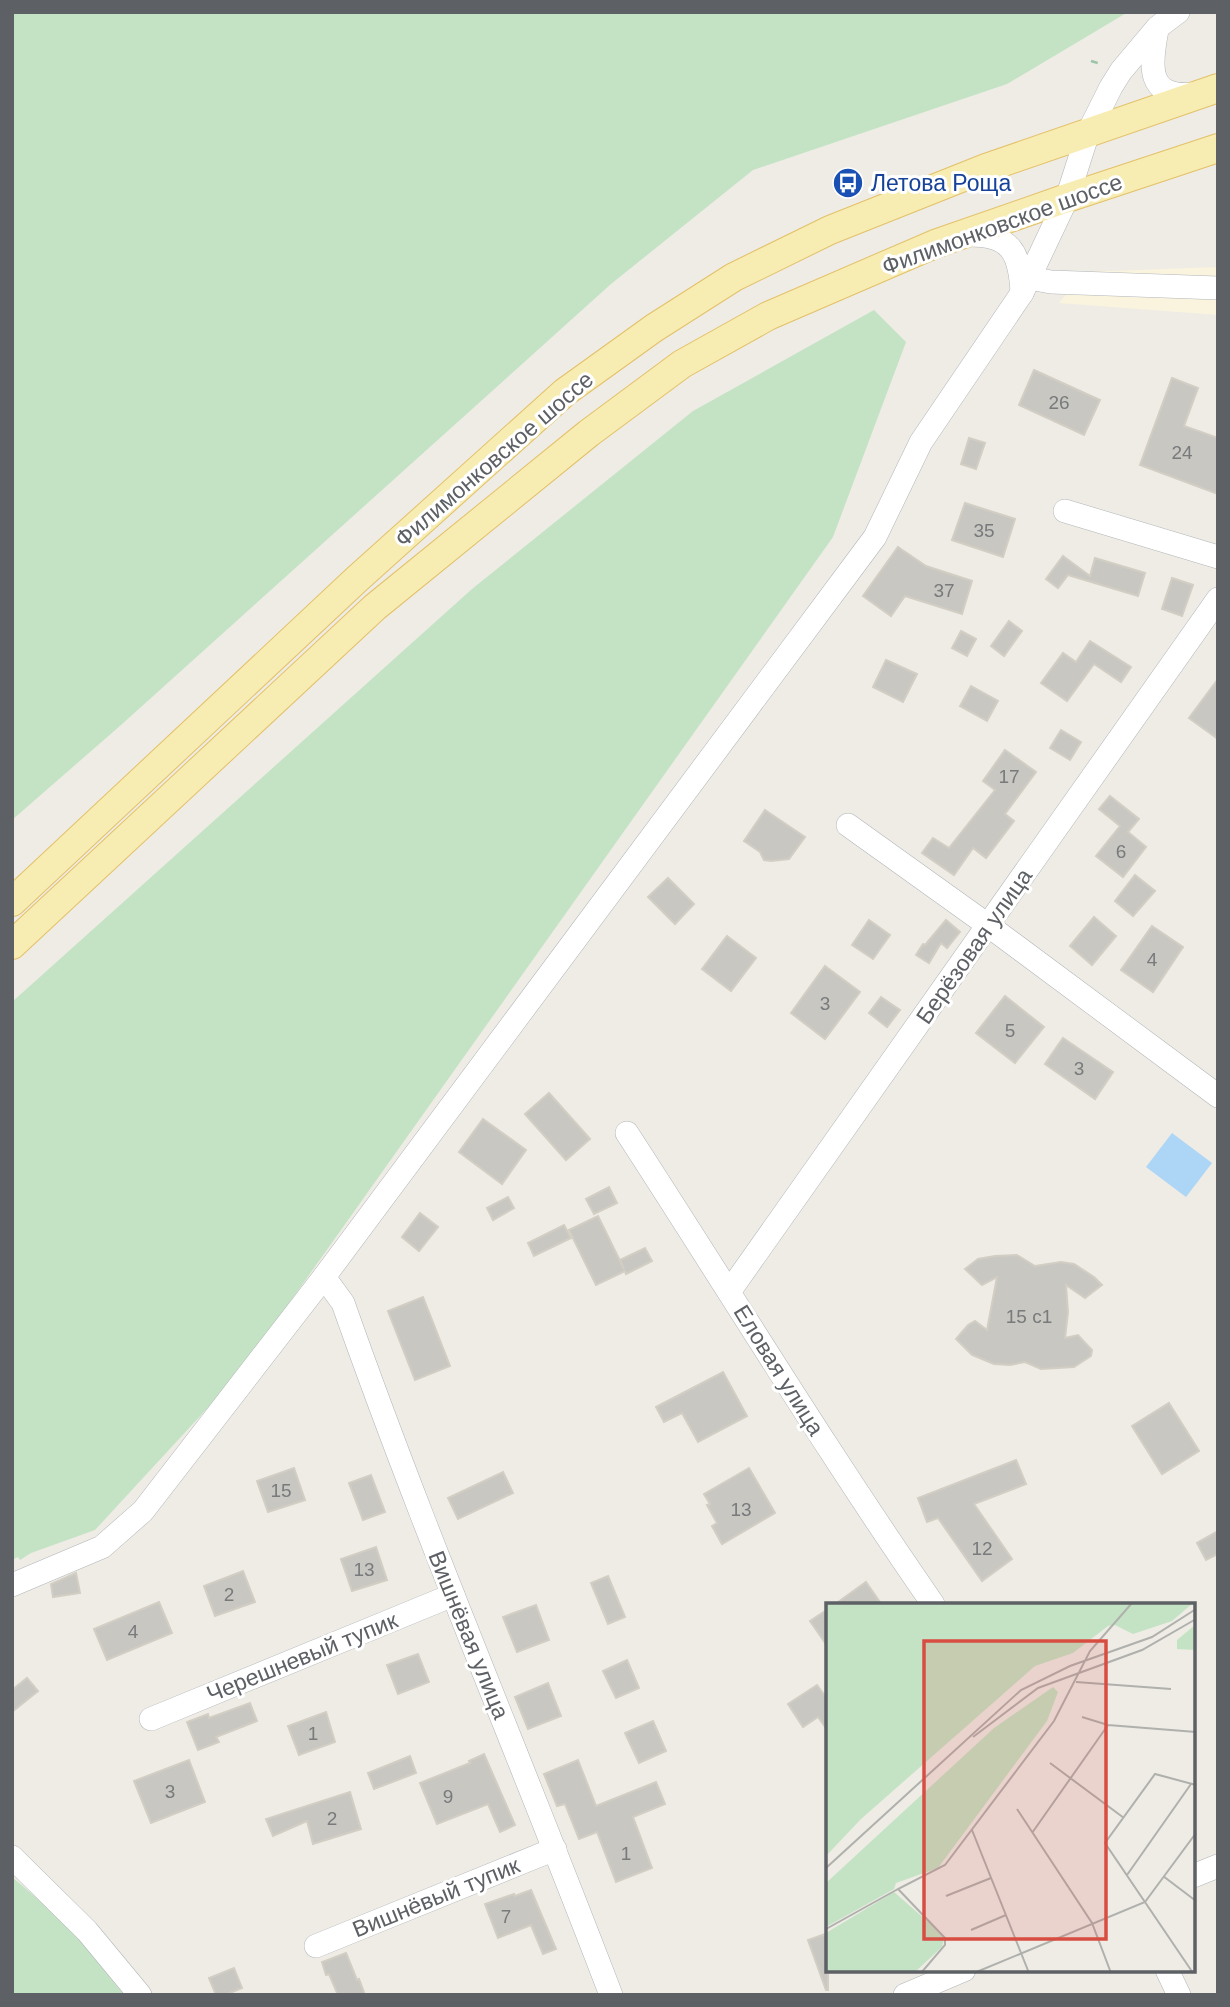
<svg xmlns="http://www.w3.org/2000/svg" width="1230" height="2007" font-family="Arial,sans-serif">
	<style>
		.commercial { fill: #faf4de }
		.green { fill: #c4e3c4 }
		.water { fill: #add6f6 }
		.building { fill: #c9c7c2; stroke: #d2cec4; stroke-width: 2 }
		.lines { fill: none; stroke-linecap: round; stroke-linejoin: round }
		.minor-casing { stroke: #b2b5b9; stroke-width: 24 }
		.major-casing { stroke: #e3c169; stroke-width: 30 }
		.path { stroke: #9ec3a9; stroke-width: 2.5; stroke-dasharray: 7 3.5; stroke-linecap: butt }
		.minor { stroke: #fff; stroke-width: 23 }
		.major { stroke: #f7ecb1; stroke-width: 28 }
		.labels { text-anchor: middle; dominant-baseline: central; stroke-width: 6; stroke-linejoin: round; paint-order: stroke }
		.number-label { font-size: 19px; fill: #787a7c }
		.transit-label { font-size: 23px; fill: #164399; stroke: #fff; text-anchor: start }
		.street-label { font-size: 23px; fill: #5d6064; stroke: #fff }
		.inset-road { fill: none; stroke: #b0b0ad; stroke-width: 2 }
		.view { fill: #d84d41; fill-opacity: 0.15; stroke: #d84d41; stroke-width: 3.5 }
		.inset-edge { fill: none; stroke: #5d6064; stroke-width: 3.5 }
	</style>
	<rect width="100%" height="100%" fill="#eeece5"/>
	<polygon class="commercial" points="1218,267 1218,315 1059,303 1084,272"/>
	<g class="green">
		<polygon points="12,12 1128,12 1007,84 753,170 611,284 121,725 12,820"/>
		<polygon points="874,310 906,342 833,537 238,1375 95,1530 31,1553 20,1560 18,1557 12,1560 12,1002 472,589 693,411"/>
		<polygon points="12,1877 67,1924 124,1995 12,1995"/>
	</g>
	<polygon class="water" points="1172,1133 1212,1163 1186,1197 1146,1167"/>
	<g class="building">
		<polygon points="1034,370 1100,400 1084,435 1019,405"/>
		<polygon points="1172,378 1198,388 1184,426 1218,438 1218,494 1140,465"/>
		<polygon points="969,438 985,443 976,469 961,464"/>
		<polygon points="965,503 1015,519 1003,557 952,540"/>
		<polygon points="898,547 926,566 972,581 962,614 905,596 891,616 863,596"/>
		<polygon points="1063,556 1090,576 1095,558 1145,573 1138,596 1068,575 1058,588 1046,579"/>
		<polygon points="1172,578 1193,585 1182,616 1162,609"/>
		<polygon points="1009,621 1022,631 1004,656 991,646"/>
		<polygon points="961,631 976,639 967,656 952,648"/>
		<polygon points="1090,641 1131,667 1121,682 1094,664 1067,701 1041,683 1063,653 1076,662"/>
		<polygon points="886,660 917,674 903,702 873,687"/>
		<polygon points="1218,679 1218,739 1189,718"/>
		<polygon points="971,686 998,701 987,721 960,706"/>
		<polygon points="1061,730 1081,742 1070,760 1050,748"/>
		<polygon points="1005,750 1036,772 1005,814 1014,821 986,858 973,848 954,875 922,853 933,838 949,848 995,790 983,781"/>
		<polygon points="1110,796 1139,819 1128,832 1146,847 1123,877 1096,856 1120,826 1099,809"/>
		<polygon points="765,810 805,837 789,859 771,861 764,860 760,852 744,841"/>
		<polygon points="1135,875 1155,891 1133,916 1115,901"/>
		<polygon points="668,878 694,904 675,924 648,897"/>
		<polygon points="1094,917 1116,936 1092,965 1070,946"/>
		<polygon points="869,920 890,935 873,959 852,945"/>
		<polygon points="946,920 960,932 947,948 941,943 929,963 916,955 923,944 925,945"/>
		<polygon points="1152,926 1183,947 1153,992 1121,970"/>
		<polygon points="727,936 756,958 731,991 702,969"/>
		<polygon points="825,966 860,992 825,1039 791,1013"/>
		<polygon points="1005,996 1044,1027 1015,1063 976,1033"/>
		<polygon points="881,997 900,1010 887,1027 869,1013"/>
		<polygon points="1063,1038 1113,1072 1095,1099 1045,1064"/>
		<polygon points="549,1093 590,1139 566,1160 525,1114"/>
		<polygon points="483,1119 526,1150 502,1184 459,1152"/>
		<polygon points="609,1187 617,1203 594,1214 586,1199"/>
		<polygon points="508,1197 514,1208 493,1220 487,1208"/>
		<polygon points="420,1213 438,1227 419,1251 402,1237"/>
		<polygon points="598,1216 624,1269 620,1260 645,1248 652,1261 626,1274 625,1271 596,1285 569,1230"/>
		<polygon points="564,1225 571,1238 534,1256 528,1243"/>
		<polygon points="1017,1255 1035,1266 1061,1262 1074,1264 1094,1277 1102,1285 1085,1298 1066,1285 1068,1312 1065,1338 1078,1335 1092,1350 1091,1356 1074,1367 1041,1369 1025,1362 1010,1365 994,1364 972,1355 956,1339 968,1325 975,1321 987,1330 997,1277 982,1285 965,1269 978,1259 995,1256"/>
		<polygon points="423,1297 450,1366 415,1380 388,1311"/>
		<polygon points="723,1372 747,1416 698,1442 682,1413 664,1422 656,1407"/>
		<polygon points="1169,1403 1199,1451 1162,1474 1132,1426"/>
		<polygon points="1016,1460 1026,1484 974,1504 1012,1559 982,1581 938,1518 927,1522 918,1498"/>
		<polygon points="294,1468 305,1500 268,1512 257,1481"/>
		<polygon points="749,1468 775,1513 722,1544 712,1526 717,1523 707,1505 710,1504 704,1494"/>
		<polygon points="503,1472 513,1493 458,1519 448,1498"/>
		<polygon points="371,1475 385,1512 363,1520 349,1483"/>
		<polygon points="1218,1531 1218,1554 1206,1560 1197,1543"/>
		<polygon points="376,1547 387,1580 352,1591 341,1559"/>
		<polygon points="243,1571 255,1602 215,1616 204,1586"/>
		<polygon points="76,1573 80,1593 53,1597 51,1584"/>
		<polygon points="608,1576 625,1617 608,1624 591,1583"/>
		<polygon points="866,1582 882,1605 834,1605"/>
		<polygon points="159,1602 172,1633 107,1660 94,1629"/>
		<polygon points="536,1605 549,1640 517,1652 503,1617"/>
		<polygon points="828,1609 828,1647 810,1621"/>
		<polygon points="418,1654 429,1682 398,1694 387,1665"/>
		<polygon points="627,1660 639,1688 616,1698 603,1671"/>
		<polygon points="27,1678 38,1691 12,1712 12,1690"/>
		<polygon points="548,1683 561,1716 528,1729 515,1697"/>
		<polygon points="817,1685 828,1700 828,1731 818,1717 803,1727 788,1704"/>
		<polygon points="250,1703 257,1721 216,1737 219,1742 198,1750 187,1722 208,1714 209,1718"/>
		<polygon points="326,1712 335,1742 299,1755 288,1726"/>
		<polygon points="653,1721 666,1751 639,1763 625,1733"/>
		<polygon points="484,1754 515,1825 500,1832 488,1804 437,1824 420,1783 470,1763 469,1761"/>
		<polygon points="410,1756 416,1773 374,1789 368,1773"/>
		<polygon points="189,1760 205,1802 151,1823 134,1781"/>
		<polygon points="578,1760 596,1806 656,1782 665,1804 633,1817 652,1868 616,1882 597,1832 579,1839 565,1804 557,1806 544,1774"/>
		<polygon points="350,1792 361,1829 313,1844 307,1821 273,1836 266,1819"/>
		<polygon points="531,1890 556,1949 543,1954 531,1925 498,1938 485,1904 514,1894 515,1896"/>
		<polygon points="828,1933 828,1990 826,1990 808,1940"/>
		<polygon points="346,1953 357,1980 359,1979 365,1995 338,1995 329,1974 326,1975 322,1962"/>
		<polygon points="234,1968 242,1988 225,1995 216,1995 209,1978"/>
	</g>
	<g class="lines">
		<g class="minor-casing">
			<g id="minor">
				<path d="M1157,30c-7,36 -11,69 38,64"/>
				<path d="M967,235c44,-1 53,17 55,58"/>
				<polyline points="1029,278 1051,282 1218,288"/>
				<polyline points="1065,511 1218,557"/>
				<polyline points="848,825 989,926 1218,1096"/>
				<path d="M627,1133c102,157 199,317 306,471"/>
				<path d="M324,1277l19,26c82,233 180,461 268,692"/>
				<polyline points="729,1292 1218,599"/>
				<polyline points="12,1585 102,1547 143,1511 324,1277 875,537 921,442 1022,293 1067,198 1088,133 1111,87 1121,71 1158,27 1178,12"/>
				<polyline points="151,1719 453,1595"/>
				<polyline points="12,1857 87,1931 140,1995"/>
				<polyline points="1193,1876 1218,1866"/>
				<polyline points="316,1946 555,1849"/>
				<polyline points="1167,1970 1179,1995"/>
				<polyline points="905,1995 964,1970"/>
			</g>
		</g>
		<g class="major-casing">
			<g id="major">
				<polyline points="12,902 357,579 565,392 654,328 734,277 830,230 986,168 1218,88"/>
				<polyline points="12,945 375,607 589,433 682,364 768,316 935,244 1067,198 1218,148"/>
			</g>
		</g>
		<polyline class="path" points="1091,61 1101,64"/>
		<use href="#minor" class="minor"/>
		<use href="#major" class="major"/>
	</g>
	<defs>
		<g id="bus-disc" transform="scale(1.575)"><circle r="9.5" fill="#1a4fb4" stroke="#fff"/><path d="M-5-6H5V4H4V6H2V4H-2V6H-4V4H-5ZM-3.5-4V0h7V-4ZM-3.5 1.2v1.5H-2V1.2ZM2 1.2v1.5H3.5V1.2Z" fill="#fff"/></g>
	</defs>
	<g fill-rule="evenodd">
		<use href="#bus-disc" x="848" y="183"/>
	</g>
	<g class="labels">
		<g class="number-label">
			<text x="1059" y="402">26</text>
			<text x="1182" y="452">24</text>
			<text x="984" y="530">35</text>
			<text x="944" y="590">37</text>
			<text x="1009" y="776">17</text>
			<text x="1121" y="851">6</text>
			<text x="1152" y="959">4</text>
			<text x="825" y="1003">3</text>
			<text x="1010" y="1030">5</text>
			<text x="1079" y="1068">3</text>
			<text x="1029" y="1316">15 с1</text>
			<text x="281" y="1490">15</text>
			<text x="741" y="1509">13</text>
			<text x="982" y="1548">12</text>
			<text x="364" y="1569">13</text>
			<text x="229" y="1594">2</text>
			<text x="133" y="1631">4</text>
			<text x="313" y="1733">1</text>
			<text x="170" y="1791">3</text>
			<text x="448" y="1796">9</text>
			<text x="332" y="1818">2</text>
			<text x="626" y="1853">1</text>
			<text x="506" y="1916">7</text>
		</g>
		<g class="transit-label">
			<text x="871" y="183">Летова Роща</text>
		</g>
		<g class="street-label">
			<text transform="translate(1002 224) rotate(-20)">Филимонковское шоссе</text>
			<text transform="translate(494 459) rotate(-41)">Филимонковское шоссе</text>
			<text transform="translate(974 946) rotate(-55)">Берёзовая улица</text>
			<text transform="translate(779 1370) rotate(58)">Еловая улица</text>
			<text transform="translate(469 1635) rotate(68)">Вишнёвая улица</text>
			<text transform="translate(302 1657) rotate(-22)">Черешневый тупик</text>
			<text transform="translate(436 1897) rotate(-22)">Вишнёвый тупик</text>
		</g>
	</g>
	<g transform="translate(826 1603)">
		<rect width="369" height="369" fill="#eeece5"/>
		<path d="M0,0h367l-21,18 -39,13 -18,-9 -7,1 -35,27 -38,13 -174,153 -35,37zM369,22v25l-18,-1v-9zM227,84l5,5 -11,29 -109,147 -42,15 -2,6 -68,38v-44l168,-155zM68,289l40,35 10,12 -2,8 -27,25h-89v-39z" fill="#c4e3c4"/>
		<path class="inset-road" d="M250,79l95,7M256,114l26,8 88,7M147,134l65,-49 104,-38 54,-31M224,160l74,55M191,206l75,114 19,50M146,227l57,143M206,230l76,-108M0,265l195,-178 49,-24 82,-29 44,-28M301,272l64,-91M337,273l33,25M120,293l45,-18M0,326l72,-40M145,327l35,-15M95,370l24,-28v-7l-47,-49 47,-24 109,-144 36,-70 42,-48M148,370l171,-71 51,-69M367,370l-88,-130 50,-69 41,11"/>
		<path class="view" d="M98,38h182v298h-182z"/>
		<rect width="369" height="369" class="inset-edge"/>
	</g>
	<rect width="1230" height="2007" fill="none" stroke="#5d6064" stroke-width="28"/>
</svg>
